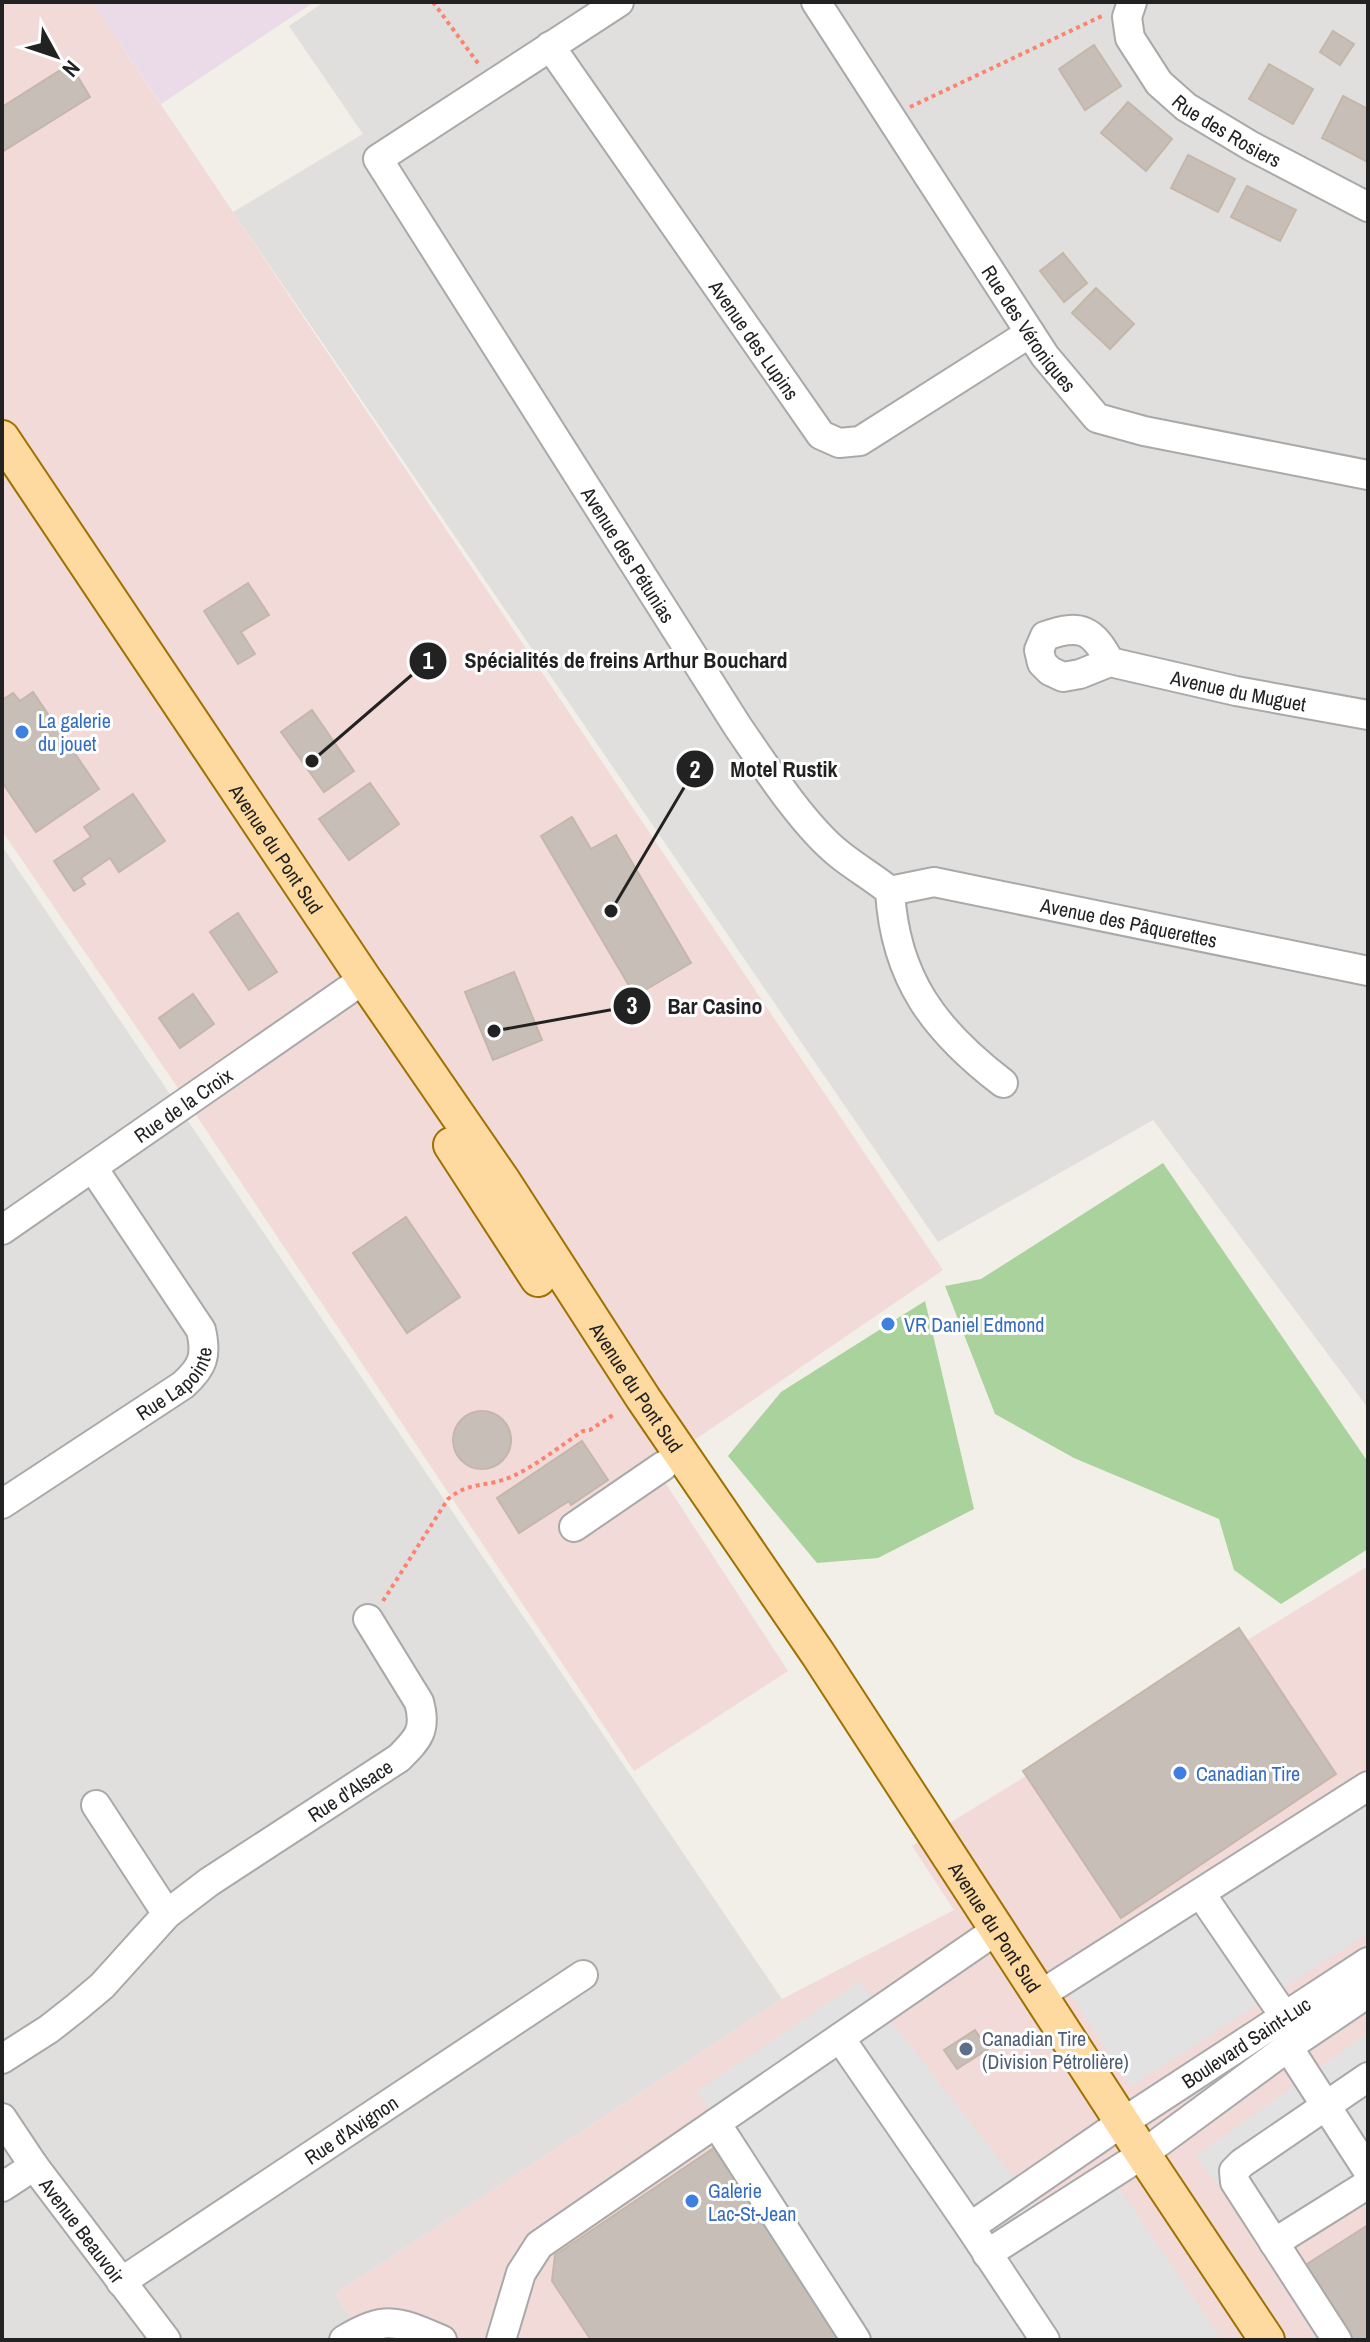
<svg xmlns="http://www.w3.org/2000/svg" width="1370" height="2342" font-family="'Archivo Narrow',sans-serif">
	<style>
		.residential { fill: #e0dfde }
		.commercial { fill: #f2dad8 }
		.industrial { fill: #ebdae7 }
		.forest { fill: #aad29c }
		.parking { fill: #e2e2e2 }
		.building { fill: #c7bfb7; stroke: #c4b7aa; stroke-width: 2 }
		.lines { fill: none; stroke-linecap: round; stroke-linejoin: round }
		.minor-casing { stroke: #a9a9a9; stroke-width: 32 }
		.major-casing { stroke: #9f7100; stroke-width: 38 }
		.path { stroke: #fd836e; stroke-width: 4; stroke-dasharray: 4 4; stroke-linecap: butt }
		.minor { stroke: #fff; stroke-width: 28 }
		.major { stroke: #fedaa1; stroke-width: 34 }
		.shop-dot { fill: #3f7fe0; stroke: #fff; stroke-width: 3 }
		.service-dot { fill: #5c6f8a; stroke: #fff; stroke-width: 3 }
		.labels { text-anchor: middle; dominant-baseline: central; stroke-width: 6; stroke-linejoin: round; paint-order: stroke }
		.street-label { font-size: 20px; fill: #222; stroke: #fff }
		.shop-label { font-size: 20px; fill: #366cbe; stroke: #fff; text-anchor: start }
		.service-label { font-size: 20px; fill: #4e5e75; stroke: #fff; text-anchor: start }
		.leader { fill: none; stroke: #222; stroke-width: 3 }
		.callout-dot { fill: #222; stroke: #fff; stroke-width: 3 }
		.mark-label { font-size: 24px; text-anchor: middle; font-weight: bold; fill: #fff }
		.callout-label { font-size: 22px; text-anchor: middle; font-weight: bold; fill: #222; stroke: #fff; stroke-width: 6; stroke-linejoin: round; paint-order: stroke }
	</style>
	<rect width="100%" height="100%" fill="#f2efe8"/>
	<g class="residential">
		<polygon points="324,2 1368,2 1368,1408 1153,1120 938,1242 233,212 363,134 289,26"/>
		<polygon points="2,846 782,1999 335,2294 365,2340 2,2340"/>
	</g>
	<g class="commercial">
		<polygon points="2,2 92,2 943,1270 655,1467 788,1671 634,1771 180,1091 2,831"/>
		<polygon points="1368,1566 1368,2340 365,2340 335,2294 782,1999 954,1910 912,1846"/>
	</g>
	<polygon class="industrial" points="92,2 314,2 161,104"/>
	<g class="forest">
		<polygon points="1163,1163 1368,1462 1368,1549 1281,1604 1234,1570 1219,1519 1074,1458 995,1414 945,1286 981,1279"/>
		<polygon points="925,1301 974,1509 878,1558 817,1563 728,1456 781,1392"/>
	</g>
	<g class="parking">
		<polygon points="1368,1802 1368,1933 1130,2087 1071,1994"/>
		<polygon points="860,1981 1045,2218 1118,2186 1222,2340 862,2340 697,2091"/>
		<polygon points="1368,2033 1368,2200 1273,2261 1196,2156"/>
	</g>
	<g class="building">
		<polygon points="1333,31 1354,44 1340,65 1320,52"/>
		<polygon points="1094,45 1121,86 1085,110 1059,69"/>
		<polygon points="70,64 90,97 2,152 2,107"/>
		<polygon points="1269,64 1313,89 1293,124 1249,99"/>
		<polygon points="1343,96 1368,109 1368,162 1322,138"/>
		<polygon points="1128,102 1172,139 1146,171 1101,133"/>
		<polygon points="1188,155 1235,179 1218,212 1171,188"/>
		<polygon points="1247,186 1296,210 1280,241 1231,217"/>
		<polygon points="1063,253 1087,283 1064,302 1040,271"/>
		<polygon points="1096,288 1134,324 1110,349 1072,313"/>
		<polygon points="248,583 269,615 241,632 255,654 238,664 204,611"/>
		<polygon points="33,692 99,789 36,832 2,782 2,700 13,693 20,701"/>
		<polygon points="312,710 354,771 324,792 281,732"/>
		<polygon points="370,783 399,824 349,860 319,819"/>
		<polygon points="133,794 165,841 119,872 110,858 81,878 85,884 74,891 54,861 91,837 84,827"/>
		<polygon points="572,817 591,849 616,835 691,963 635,996 541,836"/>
		<polygon points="238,913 277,972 249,990 210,932"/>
		<polygon points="514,972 542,1040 493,1060 465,992"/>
		<polygon points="193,994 214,1024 180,1048 159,1018"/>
		<polygon points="406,1217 460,1297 407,1333 353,1253"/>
		<circle cx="482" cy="1440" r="29"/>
		<polygon points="582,1441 608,1480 571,1505 569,1501 519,1533 497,1498"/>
		<polygon points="1239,1628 1336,1774 1121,1918 1023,1771"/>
		<polygon points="975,2030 988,2049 957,2069 944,2050"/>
		<polygon points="714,2148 843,2340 591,2340 552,2281 555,2255"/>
		<polygon points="1368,2225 1368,2340 1339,2340 1296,2271"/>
	</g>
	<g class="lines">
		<g class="minor-casing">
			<g id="minor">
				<path id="s1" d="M619,2l-241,157 360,568c27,39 65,98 101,127 16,13 35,24 51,37 5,88 45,140 113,192"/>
				<path id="s2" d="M816,2l229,354 52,62 47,13 224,44"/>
				<path id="s3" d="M1132,2l-5,15 3,21 29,45 27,24 65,39 117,61"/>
				<path id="s4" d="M550,46l271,389 18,8 21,-2 170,-108"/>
				<path id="s5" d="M1110,662c-17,-32 -29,-39 -65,-26l-6,14 3,13 8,8 13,6 17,-3 30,-12 126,29 132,24"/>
				<path id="s6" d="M890,891l44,-9 434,89"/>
				<path id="s7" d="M2,1230l362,-251"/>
				<path id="s8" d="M2,1504l181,-119c20,-18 24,-29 18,-55l-108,-162"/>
				<polyline points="574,1527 663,1466"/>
				<polyline points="96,1805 167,1914"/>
				<polyline points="1201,1894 1285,2017"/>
				<polyline points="1040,1995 1368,1786"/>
				<polyline points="840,2038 970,2227 1045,2340"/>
				<polyline points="1288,2047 1368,2171"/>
				<path id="s9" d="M2,2059l47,-30 28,-22 25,-21 65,-72 42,-32 190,-124c19,-19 28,-28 20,-56l-51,-83"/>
				<path id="s10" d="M2,2118l32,48 132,174"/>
				<polyline points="2,2187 34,2166"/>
				<path id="s11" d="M970,2227l138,-95 260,-170"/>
				<polyline points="1274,2243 1368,2184"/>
				<polyline points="987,2254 1143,2154 1288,2047 1368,1993"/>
				<path id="s12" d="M121,2282l462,-307"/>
				<path d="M344,2340c42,-26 56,-18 98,0"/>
				<polyline points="501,2340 521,2273 539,2245 716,2123"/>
				<polyline points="856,2340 716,2123 998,1929"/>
				<polyline points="1337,2340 1235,2182 1234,2171 1242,2163 1368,2077"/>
			</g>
		</g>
		<g class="major-casing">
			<g id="major">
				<path id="s13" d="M2,438l362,541 139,202 140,217 175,256 325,500 124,186"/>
				<polyline points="451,1145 538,1279"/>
			</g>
		</g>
		<g class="path">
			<polyline points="433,2 480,66"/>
			<polyline points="910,107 1104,15"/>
			<path d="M383,1601l65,-102c23,-19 40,-11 65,-23 24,-11 47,-30 70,-45l7,-1 23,-15"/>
		</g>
		<use href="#minor" class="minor"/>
		<use href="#major" class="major"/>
	</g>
	<g class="shop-dot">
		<circle cx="22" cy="732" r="8"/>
		<circle cx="888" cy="1324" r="8"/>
		<circle cx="1180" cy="1773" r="8"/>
		<circle cx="692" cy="2201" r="8"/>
	</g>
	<circle class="service-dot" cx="966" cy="2049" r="8"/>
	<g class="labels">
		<g class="street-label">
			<text stroke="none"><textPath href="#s3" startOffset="174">Rue des Rosiers</textPath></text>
			<text stroke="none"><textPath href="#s2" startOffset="390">Rue des Véroniques</textPath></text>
			<text stroke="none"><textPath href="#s4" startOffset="358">Avenue des Lupins</textPath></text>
			<text stroke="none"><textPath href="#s1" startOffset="756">Avenue des Pétunias</textPath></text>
			<text stroke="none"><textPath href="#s5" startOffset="316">Avenue du Muguet</textPath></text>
			<text stroke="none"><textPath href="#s13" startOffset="494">Avenue du Pont Sud</textPath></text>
			<text stroke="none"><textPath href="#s6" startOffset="244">Avenue des Pâquerettes</textPath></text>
			<text stroke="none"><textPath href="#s7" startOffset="220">Rue de la Croix</textPath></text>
			<text stroke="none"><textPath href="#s8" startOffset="212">Rue Lapointe</textPath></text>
			<text stroke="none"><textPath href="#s13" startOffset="1142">Avenue du Pont Sud</textPath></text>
			<text stroke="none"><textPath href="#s9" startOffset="442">Rue d'Alsace</textPath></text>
			<text stroke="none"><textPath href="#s13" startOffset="1790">Avenue du Pont Sud</textPath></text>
			<text stroke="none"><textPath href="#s11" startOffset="332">Boulevard Saint-Luc</textPath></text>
			<text stroke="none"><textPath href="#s12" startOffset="276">Rue d'Avignon</textPath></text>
			<text stroke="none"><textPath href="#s10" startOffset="138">Avenue Beauvoir</textPath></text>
		</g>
		<g class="shop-label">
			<text x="38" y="720">La galerie<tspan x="38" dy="23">du jouet</tspan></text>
			<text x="904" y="1324">VR Daniel Edmond</text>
			<text x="1196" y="1773">Canadian Tire</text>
			<text x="708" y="2190">Galerie<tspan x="708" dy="23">Lac-St-Jean</tspan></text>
		</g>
		<g class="service-label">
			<text x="982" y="2038">Canadian Tire<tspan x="982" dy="23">(Division Pétrolière)</tspan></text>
		</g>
	</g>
	<path class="leader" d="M312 761L428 661M611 911L695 769M494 1031L632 1006"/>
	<g class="callout-dot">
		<circle cx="312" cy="761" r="8"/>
		<circle cx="611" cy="911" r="8"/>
		<circle cx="494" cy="1031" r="8"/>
		<circle cx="428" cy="661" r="20"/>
		<circle cx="695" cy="769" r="20"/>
		<circle cx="632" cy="1006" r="20"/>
	</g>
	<g class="mark-label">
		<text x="428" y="669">1</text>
		<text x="695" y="778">2</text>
		<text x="632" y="1014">3</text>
	</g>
	<g class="callout-label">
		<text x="626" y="668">Spécialités de freins Arthur Bouchard</text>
		<text x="784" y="777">Motel Rustik</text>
		<text x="715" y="1014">Bar Casino</text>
	</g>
	<rect width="1370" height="2342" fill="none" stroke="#222222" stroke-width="8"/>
	<g transform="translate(56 56) rotate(130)" stroke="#ffffff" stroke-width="6" paint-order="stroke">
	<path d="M0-6L14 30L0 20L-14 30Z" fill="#222222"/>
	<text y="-12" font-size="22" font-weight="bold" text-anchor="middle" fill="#222222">N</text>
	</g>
</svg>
